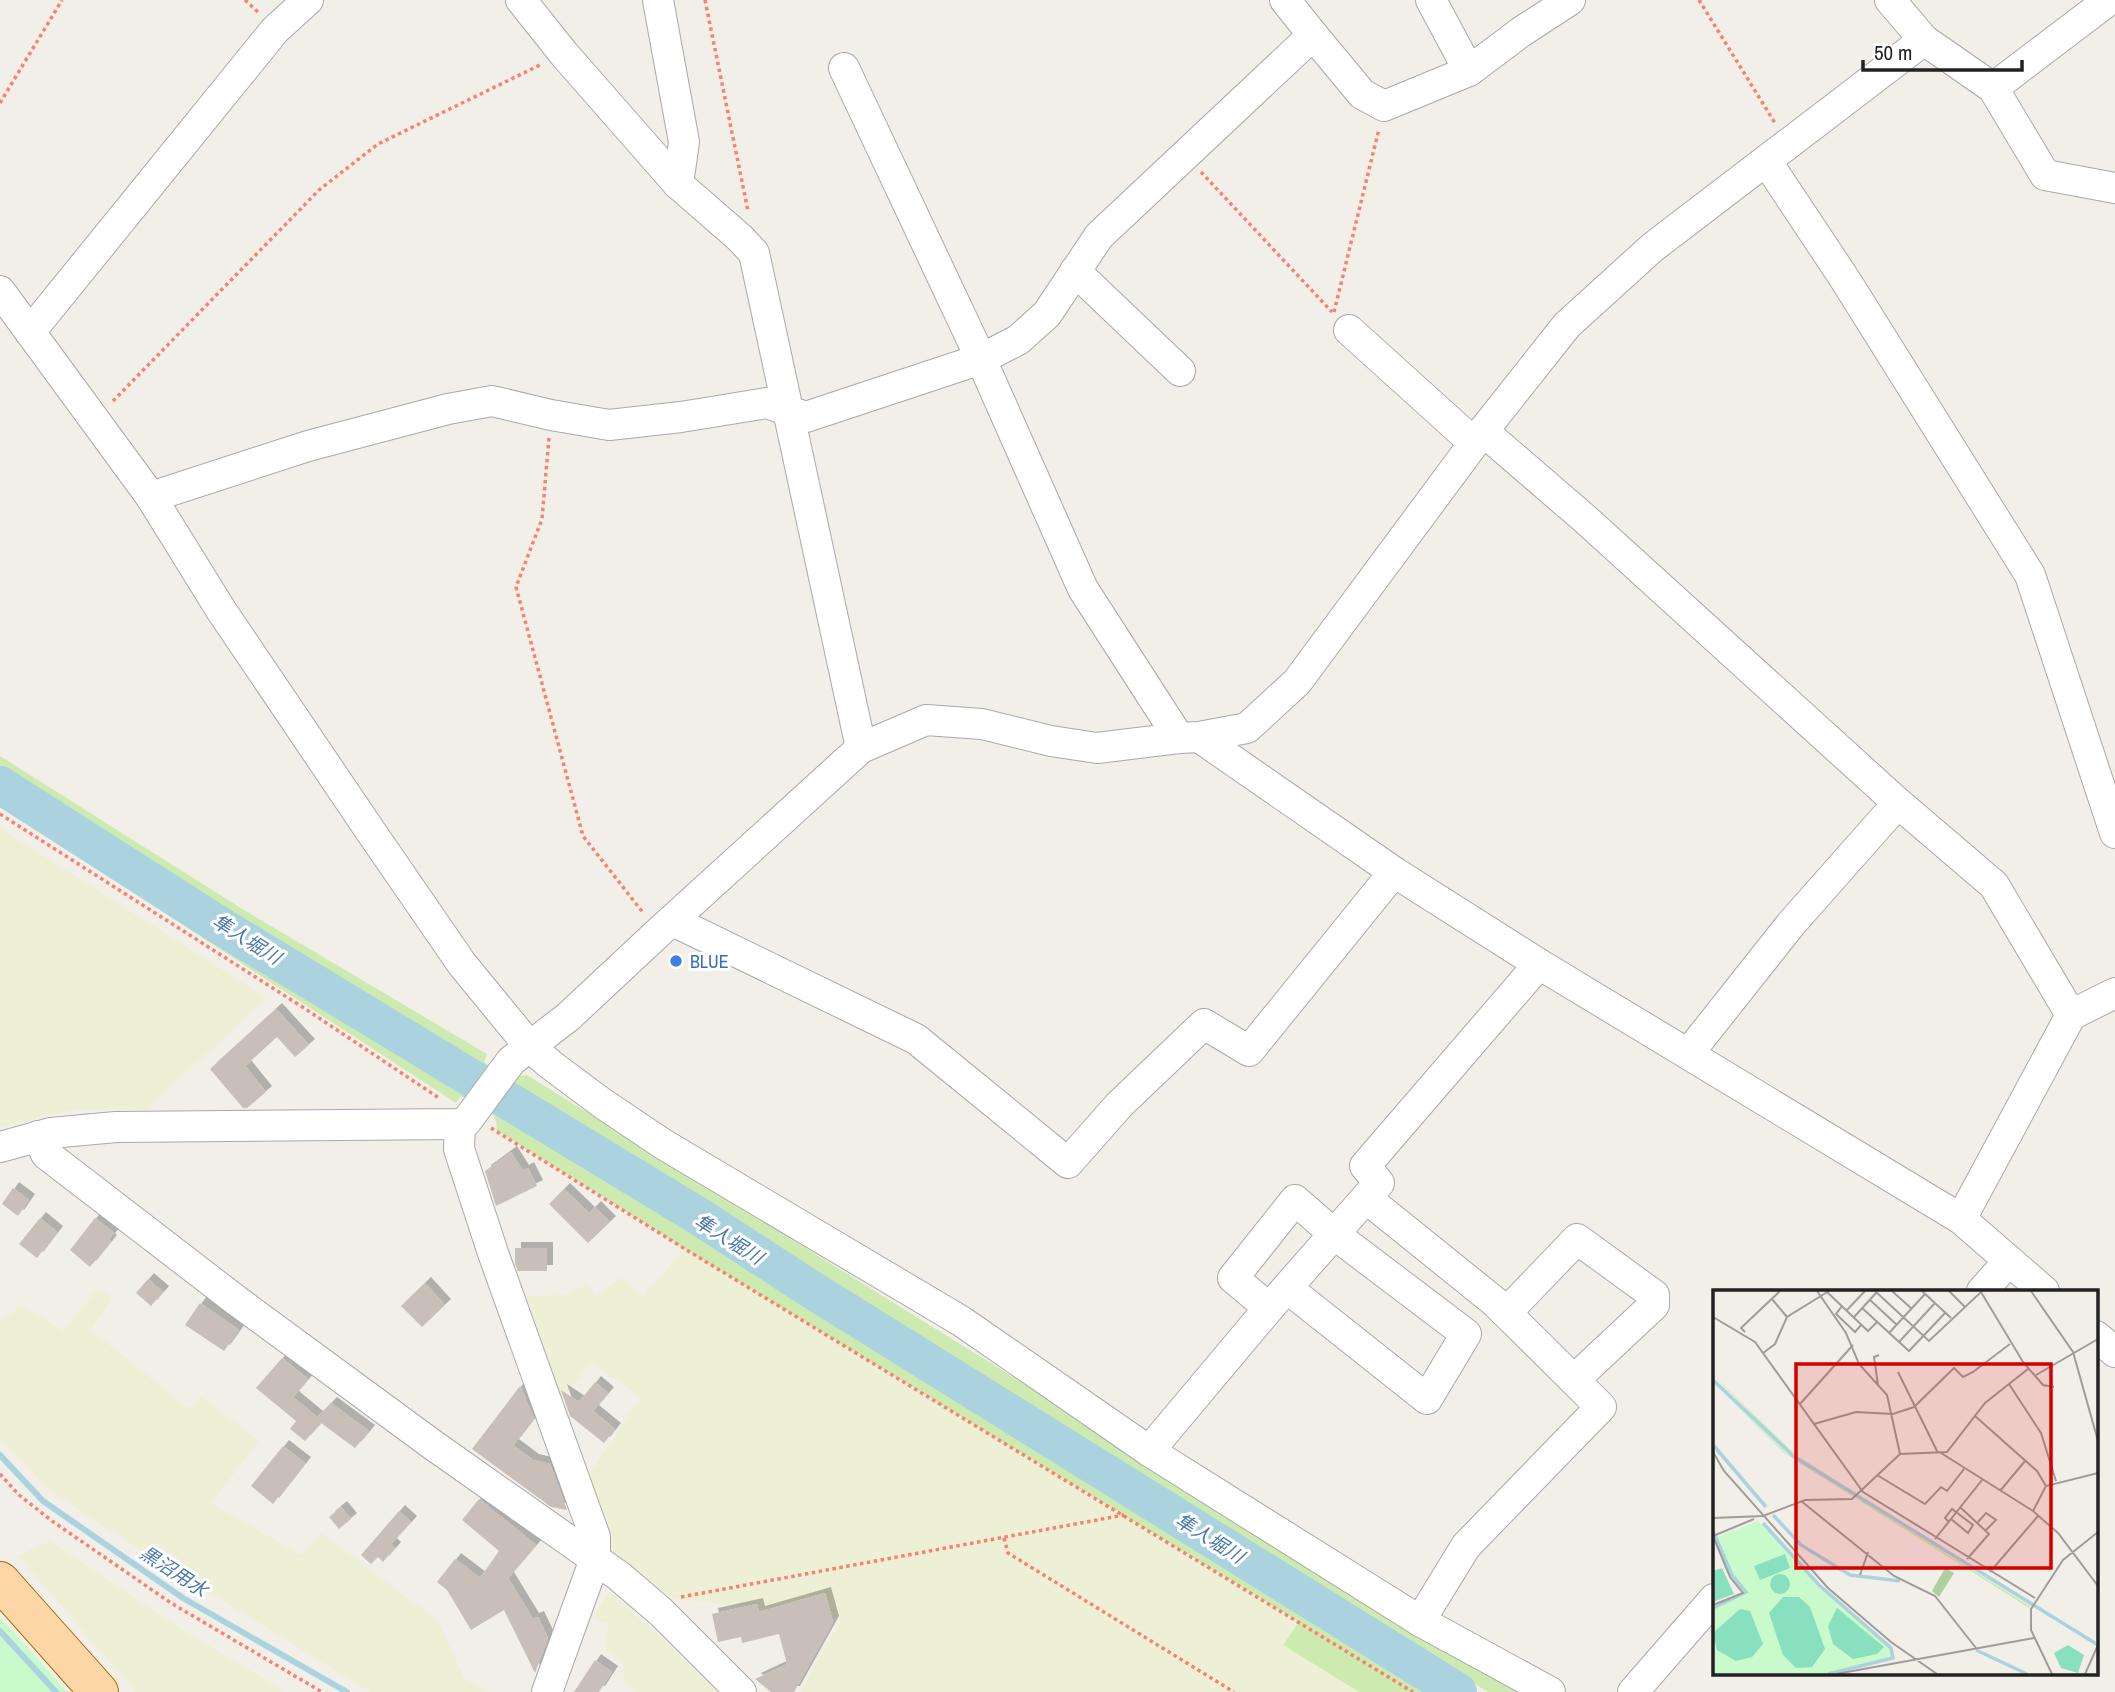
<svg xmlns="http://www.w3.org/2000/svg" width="2115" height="1692" font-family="'Archivo Narrow','Noto Sans JP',sans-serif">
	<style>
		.farmland { fill: #eef0d5 }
		.grass { fill: #cdebb0 }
		.park { fill: #c8facc }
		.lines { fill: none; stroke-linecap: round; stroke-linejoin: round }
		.stream { stroke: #aad3df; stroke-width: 6 }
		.river { stroke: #aad3df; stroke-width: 38 }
		.building { fill: #c7bfb8; filter: url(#shadow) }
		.minor-casing { stroke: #a9a9a9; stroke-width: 32 }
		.major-casing { stroke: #a06b00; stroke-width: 40 }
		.path { stroke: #fa8072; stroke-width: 3.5; stroke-dasharray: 3.5 3.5; stroke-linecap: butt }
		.minor { stroke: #fff; stroke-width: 30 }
		.major { stroke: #fcd6a4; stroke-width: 38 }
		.shop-dot { fill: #3f7fe0; stroke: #fff; stroke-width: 2.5 }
		.labels { text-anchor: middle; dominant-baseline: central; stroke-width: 6; stroke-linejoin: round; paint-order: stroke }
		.shop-label { font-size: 18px; fill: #366cbe; stroke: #fff; text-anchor: start }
		.water-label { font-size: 19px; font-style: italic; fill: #4a7aab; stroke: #fff }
		.inset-river { fill: none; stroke: #aad3df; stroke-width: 3.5 }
		.inset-road { fill: none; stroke: #9f9d99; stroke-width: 2 }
		.view { fill: #d40000; fill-opacity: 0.15; stroke: #d40000; stroke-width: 3.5 }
		.inset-edge { fill: none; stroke: #222; stroke-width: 3.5 }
	</style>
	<defs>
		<filter id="shadow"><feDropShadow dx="6" dy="-6" stdDeviation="0" flood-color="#0004"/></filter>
	</defs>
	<rect width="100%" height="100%" fill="#f2efe9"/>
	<g class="farmland">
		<polygon points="0,828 267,998 146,1110 76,1109 0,1127"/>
		<polygon points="685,1249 1299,1623 1283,1645 1359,1692 800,1692 842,1618 671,1598 606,1547 585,1479 641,1398 591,1362 556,1406 517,1296 564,1295 586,1285 597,1296 621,1277 643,1296"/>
		<polygon points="98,1288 112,1298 91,1330 187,1407 202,1397 259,1441 211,1503 301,1555 322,1533 438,1621 465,1679 489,1692 370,1692 93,1520 46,1487 0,1438 0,1322 21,1305 63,1331"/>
		<polygon points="50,1541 181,1629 286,1692 136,1692 18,1556"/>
		<polygon points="609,1591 717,1690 715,1692 638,1692 623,1683 624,1664 606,1650 608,1623 593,1618"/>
	</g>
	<g class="grass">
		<polygon points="0,756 244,910 487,1054 484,1062 516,1081 519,1076 527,1075 1520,1692 1488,1692 1185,1509 1106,1454 82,824 0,767"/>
		<path d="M0,796l182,117 319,194 220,142 720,443h-82l-76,-47 16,-23 -614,-373 -189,-119c5,-19 -21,-26 -35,-34l-5,7 -456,-297z"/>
	</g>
	<polygon class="park" points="0,1617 8,1626 67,1692 0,1692"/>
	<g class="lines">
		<g class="stream">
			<polyline points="0,1455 43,1501 183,1598 347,1692"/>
			<polyline points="0,1631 56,1692"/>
		</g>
		<polyline class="river" points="0,785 219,925 700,1217 809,1288 1458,1692"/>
	</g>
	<g class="building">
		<polygon points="276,1009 309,1045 295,1057 277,1037 245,1066 266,1092 247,1108 243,1108 210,1069"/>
		<polygon points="511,1152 523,1171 528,1168 537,1186 496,1206 485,1171"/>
		<polygon points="13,1188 29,1200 18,1216 2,1204"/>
		<polygon points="564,1189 589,1213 595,1207 610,1222 588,1243 549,1204"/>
		<polygon points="40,1218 57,1232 37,1258 19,1244"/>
		<polygon points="95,1218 114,1233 109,1239 111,1241 90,1267 70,1250"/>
		<polygon points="515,1248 547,1248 547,1271 518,1271 515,1264"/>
		<polygon points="148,1279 163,1292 151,1306 136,1293"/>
		<polygon points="425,1283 445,1305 422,1327 401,1306"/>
		<polygon points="200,1303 239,1330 224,1351 185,1325"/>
		<polygon points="282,1358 308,1379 293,1397 317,1417 331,1403 369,1431 355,1448 321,1423 305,1441 290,1429 296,1421 256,1388"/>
		<polygon points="595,1382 608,1393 593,1411 615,1429 604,1443 570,1416 561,1390 579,1402"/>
		<polygon points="520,1386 534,1418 513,1445 533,1460 550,1464 567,1510 551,1507 472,1449"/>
		<polygon points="283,1446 305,1463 273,1504 251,1486"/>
		<polygon points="479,1499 536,1545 508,1578 533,1619 538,1617 548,1638 535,1673 504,1610 471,1630 447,1590 437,1582 455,1559 480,1578 499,1551 462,1520"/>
		<polygon points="341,1507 351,1519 339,1529 329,1517"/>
		<polygon points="399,1511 411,1522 391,1544 395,1548 383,1562 378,1557 371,1564 361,1555"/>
		<polygon points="825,1593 833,1622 794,1692 771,1692 755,1679 787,1664 779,1634 742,1643 741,1637 718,1642 712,1614 757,1604 759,1612"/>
		<polygon points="595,1660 612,1672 599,1692 574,1692"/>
	</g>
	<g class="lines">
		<g class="minor-casing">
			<g id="minor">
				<polyline points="521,0 564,54 678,184 740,238 754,253 861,748"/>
				<polyline points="658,0 684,142 678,184"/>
				<polyline points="1285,0 1313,35"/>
				<polyline points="1431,0 1469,71"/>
				<polyline points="1890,0 1924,40 1993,88 2045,175 2115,188"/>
				<polyline points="844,68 981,359 1083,589 1179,738"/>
				<polyline points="1993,88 2109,0"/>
				<polyline points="1767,162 1846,281 2030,575 2115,833"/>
				<polyline points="1075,271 1180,371"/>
				<polyline points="0,291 151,497 221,610 367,826 462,964 530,1047 551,1065 602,1103 663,1144 961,1321 1149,1451 1420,1621 1550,1692"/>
				<polyline points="1349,330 1474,443"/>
				<polyline points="30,332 275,30 308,0"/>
				<polyline points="1483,431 1584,518 1898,803 1994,885 2071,1015"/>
				<polyline points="151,497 308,446 448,409 492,401 551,415 609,425 681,417 767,403 806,417 981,359 1018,340 1047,314 1099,236 1313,35 1362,94 1384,106 1469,71 1521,32 1570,0"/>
				<polyline points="1199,737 1394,872 1539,964 1961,1219 2044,1291"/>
				<polyline points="673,921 916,1039 1068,1163 1119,1105 1204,1024 1249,1051 1394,872"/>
				<polyline points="1688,1054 1791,924 1898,803"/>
				<polyline points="460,1124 459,1149 493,1253 595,1537 595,1559 547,1692"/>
				<polyline points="38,1136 46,1154 237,1301 433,1445 619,1576 661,1612 741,1692"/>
				<polyline points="0,1147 51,1133 116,1127 460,1124 466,1122 511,1061 568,1017 659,932 861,748 926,720 982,724 1051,741 1097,748 1179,738 1199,737 1247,728 1297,682 1483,431 1567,325 1653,247 1924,40"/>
				<polyline points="1366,1198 1495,1302 1601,1407 1466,1546 1420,1621"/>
				<polyline points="1961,1219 2071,1015 2115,993"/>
				<polyline points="1982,1291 2009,1261"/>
				<polyline points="1269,1308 1233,1278 1295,1200 1334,1234 1466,1334 1427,1399 1287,1288"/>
				<polyline points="1506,1313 1577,1239 1654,1295 1654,1305 1574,1380"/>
				<polyline points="2096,1336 2115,1352"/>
				<polyline points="1149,1451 1269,1308 1379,1183 1365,1166 1539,964"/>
				<polyline points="1633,1692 1714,1599"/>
			</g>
		</g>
		<g class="major-casing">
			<polyline id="major" points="0,1581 99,1692"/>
		</g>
		<g class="path">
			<polyline points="245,0 259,13"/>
			<polyline points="705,0 748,211"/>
			<polyline points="1699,0 1775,123"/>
			<polyline points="0,103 62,0"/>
			<polyline points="1201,172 1332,312"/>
			<polyline points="1334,312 1379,129"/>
			<polyline points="113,401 319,190 378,144 542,64"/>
			<polyline points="549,438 542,519 516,587 583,836 644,914"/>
			<polyline points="0,814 304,1008 439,1098"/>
			<polyline points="491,1128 685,1249 1413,1692"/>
			<polyline points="0,1474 19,1495 52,1521 171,1603 322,1692"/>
			<polyline points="1004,1538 1008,1553 1234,1692"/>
			<polyline points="681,1597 1124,1515"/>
		</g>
		<use href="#minor" class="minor"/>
		<use href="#major" class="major"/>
	</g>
	<circle class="shop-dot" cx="676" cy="961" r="7"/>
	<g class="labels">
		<g class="shop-label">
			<text x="690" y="961">BLUE</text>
		</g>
		<g class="water-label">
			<text transform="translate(247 939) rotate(32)">隼人堀川</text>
			<text transform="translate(729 1239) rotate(32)">隼人堀川</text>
			<text transform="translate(1210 1538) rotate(32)">隼人堀川</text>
			<text transform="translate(174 1571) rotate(33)">黒沼用水</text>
		</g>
	</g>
	<g transform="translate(1713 1290)">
		<rect width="385" height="385" fill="#f2efe9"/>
		<path d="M0,85l83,80 235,148 -244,-153zM0,92l74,72 243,152 -1,2 -245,-155z" fill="#cdebb0"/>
		<path d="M232,278l9,5 -15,24 -7,-6z" fill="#add19e"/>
		<path d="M45,231l60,63 73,63 2,11 -64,16h-116v-66l33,-16 -14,-17 -15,-38z" fill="#c8facc"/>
		<path d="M72,264l5,14 -30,12 -6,-14zM9,278l12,26 -21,8v-31zM57 294a10 10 0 1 1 20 0a10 10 0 1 1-20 0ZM70,307h16l11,10 15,42 -13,18 -16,1 -13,-13 -14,-42zM124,318l47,39 -7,7 -24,5 -20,-15 -5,-18zM27,319l10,2 13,33 -11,13 -16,4 -19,-11 -4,-17zM355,355l16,10 -6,18 -17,-5 -7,-15z" fill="#88e0be"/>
		<path class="inset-river" d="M0,90l80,76 305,189M1,156l52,61M60,225l28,30 49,30 50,6M50,233l56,62 72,63 2,10 -65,16M0,241l19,44 14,17 -33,16M263,360l51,24"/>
		<path class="inset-road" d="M104,1l29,42 13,31 28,31 13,59M162,1l54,50 52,-49 42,70 20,23 11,2M179,1l20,18M209,1l29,27M236,1l16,16M318,1l42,61 25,89M114,2l41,39 9,-9M59,9l15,18M157,10l27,25M129,16l-6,8 19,18 7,-8M149,18l47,43 37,-39M134,20l18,-19M0,27l42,25 108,150 172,106M141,27l23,-25M32,42l-4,-4 39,-37M176,43l36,-39M186,52l36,-39M50,63l12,-9 12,-27 42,-26M185,82l40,81M323,85l62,-36M296,94l32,49 15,48M165,95l-4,-28 5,-2M87,114l53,-59M262,126l62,55 9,15M101,134l42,-12 37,2 21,-7 40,-39 9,9 10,-5 37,-28M0,162l11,19 104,117 63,54 46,32M228,163l92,58 25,22 40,53M164,185l48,29 16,-17 6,4 17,-22M287,201l25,-30M88,211l93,75 41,20 41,52M248,218l28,26 -22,25M320,221l13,-25 52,-13M0,228l50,-2 42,-16 47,-1 48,-45 47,-2 38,-49 43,-34M236,232l-4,-4 7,-9 21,16 -5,8 -17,-14M265,232l8,-9 10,7 -10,10M0,246l41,-17M222,249l47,-59M277,282l48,-56M147,285l8,-23M0,315l30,-12 -13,-16 -17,-41M123,384l198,-36M339,384l-21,-44v-21l32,-49 35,-28M372,384l13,-29"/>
		<path class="view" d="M83,74h255v204h-255z"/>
		<rect width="385" height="385" class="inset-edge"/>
	</g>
	<path d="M1863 60v10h159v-10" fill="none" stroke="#222222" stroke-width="3.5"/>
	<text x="1874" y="60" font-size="21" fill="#222222" stroke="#ffffff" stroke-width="5" paint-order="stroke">50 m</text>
</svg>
